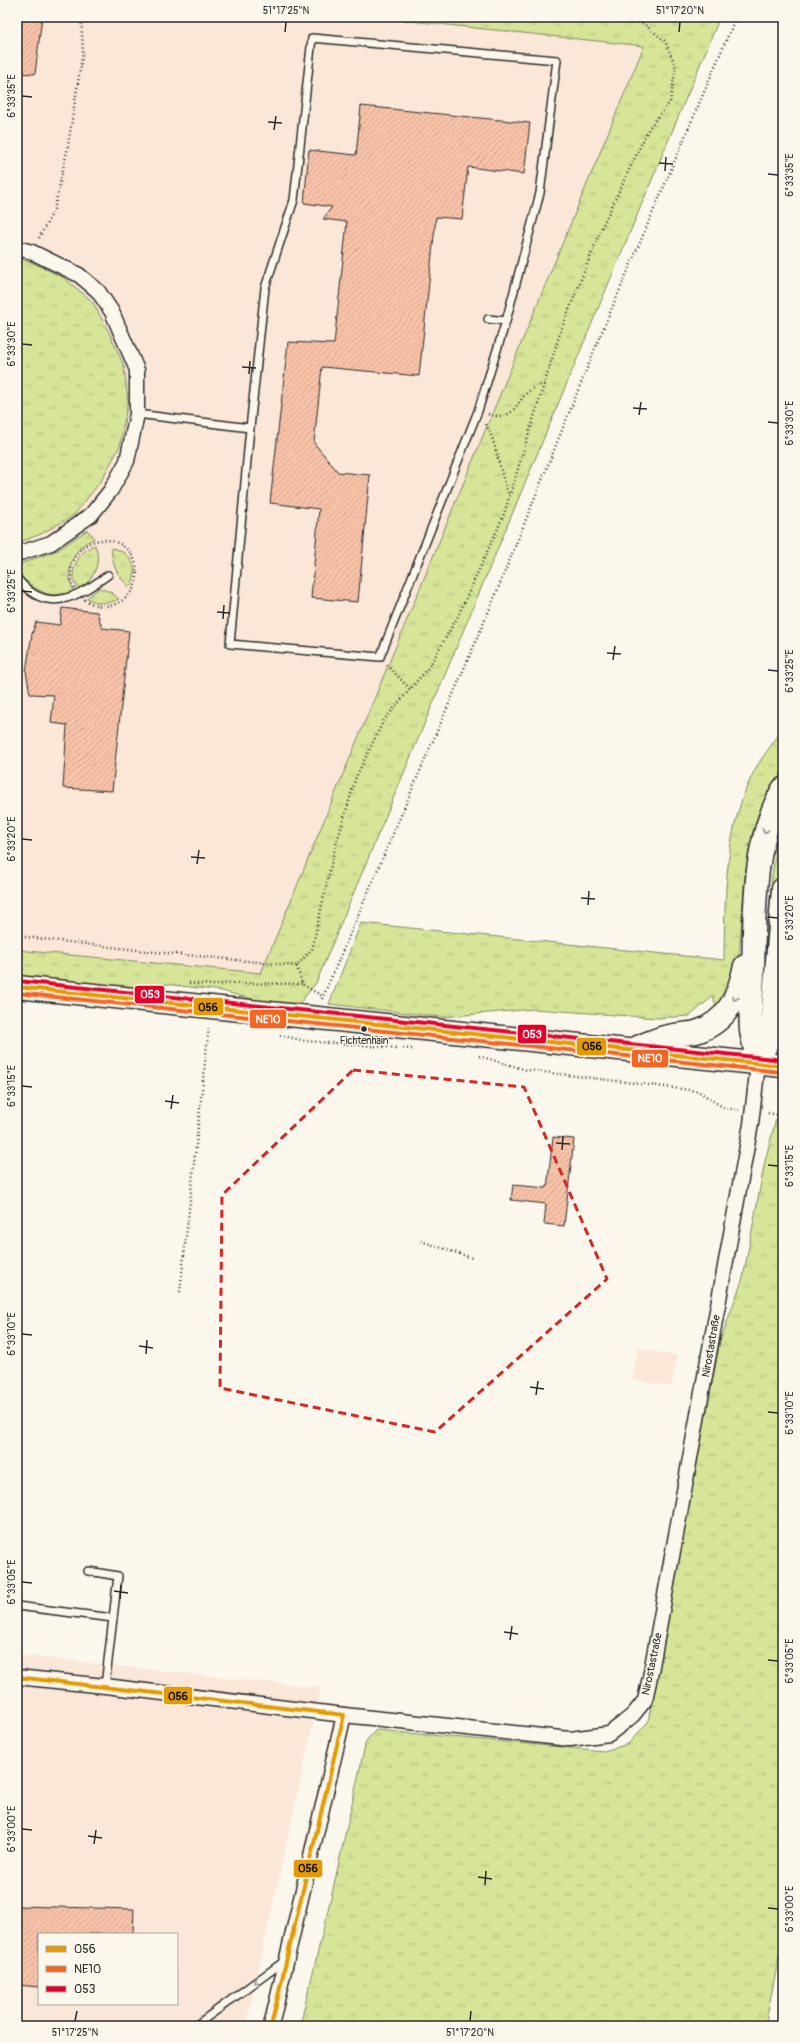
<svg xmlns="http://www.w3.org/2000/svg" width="800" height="2043" font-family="Pangolin,sans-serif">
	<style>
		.built { fill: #fae7d8; fill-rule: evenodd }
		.grass { fill: url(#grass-tufts); stroke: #808862 }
		.building { fill: url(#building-hatch); stroke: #2b2b2b }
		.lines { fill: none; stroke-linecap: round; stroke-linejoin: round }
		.lane-casing { stroke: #2b2b2b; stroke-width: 10 }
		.street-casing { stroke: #2b2b2b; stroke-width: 17 }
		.primary-casing { stroke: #2b2b2b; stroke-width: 25 }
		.highway-casing { stroke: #2b2b2b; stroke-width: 25 }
		.path { stroke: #2b2b2b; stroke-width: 2.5; stroke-dasharray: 1 3; stroke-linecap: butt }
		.lane { stroke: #fbf7ec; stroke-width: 7 }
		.street { stroke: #fbf7ec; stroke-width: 14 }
		.primary { stroke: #fbf7ec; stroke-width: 22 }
		.highway { stroke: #fbf7ec; stroke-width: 22 }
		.bus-1-casing { stroke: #fbf7ec; stroke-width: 7 }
		.bus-2-casing { stroke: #fbf7ec; stroke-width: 7 }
		.bus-3-casing { stroke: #fbf7ec; stroke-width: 7 }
		.bus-1 { stroke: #e39a04; stroke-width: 4 }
		.bus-2 { stroke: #f26522; stroke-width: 4 }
		.bus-3 { stroke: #e4002b; stroke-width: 4 }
		.oneway { stroke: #93918c }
		.marked { fill: none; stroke: #d62828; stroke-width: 3; stroke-dasharray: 8 5; stroke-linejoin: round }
		.ticks { fill: none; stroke: #2b2b2b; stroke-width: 1.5 }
		.bus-dot { fill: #2b2b2b; stroke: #fbf7ec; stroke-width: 1.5 }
		.labels { text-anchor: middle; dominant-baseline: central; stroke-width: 3; stroke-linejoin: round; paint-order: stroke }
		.bus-label { font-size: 10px; fill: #2b2b2b; stroke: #fbf7ec }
		.street-label { font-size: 11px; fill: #2b2b2b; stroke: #fbf7ec }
		.line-badge { stroke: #fbf7ec; stroke-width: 1.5 }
		.badge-label { font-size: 11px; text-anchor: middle; font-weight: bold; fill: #fff }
		.pale-badge-label { font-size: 11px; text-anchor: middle; font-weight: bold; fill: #111 }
		.neatline { fill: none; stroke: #2b2b2b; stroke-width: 1.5 }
		.ticks-label { font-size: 10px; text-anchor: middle; fill: #2b2b2b }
	</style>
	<defs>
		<pattern id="grass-tufts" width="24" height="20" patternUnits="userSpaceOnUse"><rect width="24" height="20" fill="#d6e598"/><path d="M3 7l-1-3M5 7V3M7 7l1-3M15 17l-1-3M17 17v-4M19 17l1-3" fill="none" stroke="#b8c583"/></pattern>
		<pattern id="building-hatch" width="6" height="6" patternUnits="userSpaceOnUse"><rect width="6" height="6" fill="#f7c2a8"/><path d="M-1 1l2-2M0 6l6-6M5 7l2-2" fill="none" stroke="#d4a791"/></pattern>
	</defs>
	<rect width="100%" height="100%" fill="#fbf7ec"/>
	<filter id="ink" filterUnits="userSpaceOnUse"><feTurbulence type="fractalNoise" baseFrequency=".025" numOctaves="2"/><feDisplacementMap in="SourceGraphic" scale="8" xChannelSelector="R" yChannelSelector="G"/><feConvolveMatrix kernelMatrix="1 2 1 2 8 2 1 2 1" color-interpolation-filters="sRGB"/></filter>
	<g filter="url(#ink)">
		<g class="built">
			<polygon points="17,17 373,17 644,46 261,973 17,950"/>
			<polygon points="638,1348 677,1356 671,1387 632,1379"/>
			<path d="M17,1655l304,33 -75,338h-229zM39,1934h138v70h-138z"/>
		</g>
		<g class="grass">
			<polygon points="373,17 720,17 316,983 300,1003 270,1004 222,991 165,984 134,990 17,977 17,950 261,973 644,46"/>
			<polygon points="17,258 31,262 64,278 92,301 109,332 124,366 128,401 120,446 101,481 74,515 41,534 17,543"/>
			<path d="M87,530l6,6 1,3c-22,8 -30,32 -20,53 -8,1 -18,4 -26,2 -11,-3 -31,-16 -31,-29l41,-15z"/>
			<path d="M95,545c7,17 -1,35 -16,44 -14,-16 0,-38 16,-44z"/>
			<path d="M111,548c19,2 31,23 18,39 -13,-14 -16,-20 -18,-39z"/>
			<path d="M99,588l12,4 8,7c-12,5 -21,6 -32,-1z"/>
			<path d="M783,728v43l-7,10 -20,40 -11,52 -7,100 -21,38 -4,-15 -23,20 -33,2 -123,-9 -92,8 -113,-13 32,-81 363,37c1,-65 0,-135 33,-194 8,-13 18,-25 26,-38z"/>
			<polygon points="783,824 783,854 775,917 769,997 759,1027 772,875 777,843"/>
			<polygon points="783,1118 783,1936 765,2026 300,2026 333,1889 366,1741 376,1730 604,1751 628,1744 648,1722 720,1341 743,1278 765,1161 776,1119"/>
		</g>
		<g class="building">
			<polygon points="17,17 42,17 35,74 17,73"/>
			<polygon points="361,106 530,123 524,174 468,167 462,219 436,217 419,376 322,367 314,443 338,472 370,475 358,602 311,598 319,509 270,503 288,342 334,344 347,222 323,219 332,207 304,203 309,150 356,155"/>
			<polygon points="62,608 97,612 102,628 129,631 112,791 63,788 67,725 51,723 54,695 30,694 26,671 32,634 36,622 60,625"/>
			<polygon points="553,1137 574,1139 564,1226 544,1224 546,1204 511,1200 513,1185 547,1188"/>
			<polygon points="17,1906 134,1909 133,1934 39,1934 39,1987 17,1985"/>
		</g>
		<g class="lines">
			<g class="lane-casing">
				<g id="lane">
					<polyline points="137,414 250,428 230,644 380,657 478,411 506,321 488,319"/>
					<polyline points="250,428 265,288 294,200 312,38 557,60 540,193 506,321"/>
					<path d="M17,578c29,38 60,19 91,-3"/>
					<polyline points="88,1571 118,1576 105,1686"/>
					<polyline points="17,1606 113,1618"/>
					<polyline points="195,2026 286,1960"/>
				</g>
			</g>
			<g class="street-casing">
				<g id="street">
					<polyline points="17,248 32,252 79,275 98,291 112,312 137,370 137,414 127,461 111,490 91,515 51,543 17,554"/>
					<polyline points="17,1677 105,1686 344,1715 570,1739 609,1734 622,1724 633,1715 645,1700 650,1677 751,1124 758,1064"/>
					<polyline points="271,2026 344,1715"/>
				</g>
			</g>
			<g class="primary-casing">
				<polyline id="primary" points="17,987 783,1066"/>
			</g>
			<g class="highway-casing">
				<g id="highway">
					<path d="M631,1050c12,-5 25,-12 38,-14 9,-2 18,-2 27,-4 32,-10 42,-36 49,-66"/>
					<path d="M758,1064c-2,-11 -5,-22 -7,-33 -2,-20 2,-41 2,-61 2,-60 -1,-127 30,-181"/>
					<polyline points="758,1064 771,1033 783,889"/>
				</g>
			</g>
			<g class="path">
				<polyline points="479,17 493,20 518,17"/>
				<polyline points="39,238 54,210 67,151 83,51 81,17"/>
				<path d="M488,414c33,11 25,-23 56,-30"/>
				<path d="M486,424c12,23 13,47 23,71"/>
				<circle cx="104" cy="573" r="33"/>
				<polyline points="387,665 410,689"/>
				<polyline points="17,936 146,951 297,966 312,949 334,852 356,777 384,720 429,667 458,616 503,517 561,330 602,227 649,128 670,102 676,67 665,41 644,24 616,17"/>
				<polyline points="297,966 302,984 322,996"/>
				<polyline points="189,983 214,985 229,983 302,984"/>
				<polyline points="322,999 491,606 598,341 736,17"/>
				<polyline points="280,1035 305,1041 412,1049"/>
				<polyline points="479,1056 527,1070 698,1091 724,1108 739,1110"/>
				<polyline points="768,1113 783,1116"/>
				<polyline points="421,1241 472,1258"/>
				<polyline points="180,1292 209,1026"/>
			</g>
			<use href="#lane" class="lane"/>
			<use href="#street" class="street"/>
			<use href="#primary" class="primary"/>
			<use href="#highway" class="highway"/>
			<g class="bus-1-casing">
				<g id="bus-1">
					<polyline points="17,987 783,1066"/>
					<polyline points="17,1677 344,1715 271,2026"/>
				</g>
			</g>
			<g class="bus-2-casing">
				<polyline id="bus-2" points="17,993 782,1072"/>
			</g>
			<g class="bus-3-casing">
				<polyline id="bus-3" points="18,981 783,1060"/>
			</g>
			<use href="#bus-1" class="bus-1"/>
			<use href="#bus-2" class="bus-2"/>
			<use href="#bus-3" class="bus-3"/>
		</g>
		<defs><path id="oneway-chevron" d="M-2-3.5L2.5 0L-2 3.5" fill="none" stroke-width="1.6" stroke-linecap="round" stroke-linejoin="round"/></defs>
		<g class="oneway">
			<use href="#oneway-chevron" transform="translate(765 831) rotate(105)"/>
			<use href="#oneway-chevron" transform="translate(735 998) rotate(115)"/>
			<use href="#oneway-chevron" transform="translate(256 1981) rotate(144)"/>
		</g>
	</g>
	<path class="marked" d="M353,1070l171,17 83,192 -172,153 -215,-44 2,-193z"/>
	<path class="ticks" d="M285,32l1,-10M679,32l1,-10M22,96l10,1M268,122l14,1M274,130l2,-14M659,163l14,1M665,171l1,-14M768,174l10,1M22,344l10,1M242,367l14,1M249,374l1,-13M633,408l14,1M639,415l2,-13M768,422l10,1M22,591l10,1M217,612l13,1M223,619l1,-14M607,653l14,1M613,660l2,-14M768,670l10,1M22,839l10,1M191,857l14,1M197,864l2,-14M581,898l14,1M588,905l1,-14M768,917l10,1M22,1086l10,1M165,1101l14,2M171,1109l2,-14M556,1143l14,1M562,1150l1,-14M768,1165l10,1M22,1334l10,1M139,1346l14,2M146,1354l1,-14M530,1387l14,2M536,1395l2,-14M768,1412l10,1M22,1582l10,1M114,1591l14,2M120,1599l1,-14M504,1632l14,2M510,1640l2,-14M768,1660l10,1M22,1829l10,1M88,1836l14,2M94,1844l2,-14M478,1877l14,2M485,1885l1,-14M768,1908l10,1M75,2021l2,-10M470,2021l1,-10"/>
	<circle class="bus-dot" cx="364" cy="1029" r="3.5"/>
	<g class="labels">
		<g class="bus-label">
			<text x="364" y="1041">Fichtenhain</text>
		</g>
		<g class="street-label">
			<text transform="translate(711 1346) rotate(-80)">Nirostastraße</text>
			<text transform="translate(652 1664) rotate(-78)">Nirostastraße</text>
		</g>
	</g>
	<g class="line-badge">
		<rect x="134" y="985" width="31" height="19" rx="4" fill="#e4002b"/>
		<rect x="193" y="997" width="31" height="19" rx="4" fill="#e39a04"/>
		<rect x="249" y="1009" width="38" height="20" rx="4" fill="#f26522"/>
		<rect x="517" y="1024" width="30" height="20" rx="4" fill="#e4002b"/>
		<rect x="576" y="1037" width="31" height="19" rx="4" fill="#e39a04"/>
		<rect x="631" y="1049" width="38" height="19" rx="4" fill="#f26522"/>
		<rect x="163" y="1686" width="30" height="19" rx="4" fill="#e39a04"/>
		<rect x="293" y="1859" width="30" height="19" rx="4" fill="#e39a04"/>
	</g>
	<g class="badge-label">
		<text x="150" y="998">053</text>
		<text x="268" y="1023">NE10</text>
		<text x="532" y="1038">053</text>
		<text x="650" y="1062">NE10</text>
	</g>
	<g class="pale-badge-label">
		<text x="208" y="1011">056</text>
		<text x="592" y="1050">056</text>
		<text x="178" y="1700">056</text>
		<text x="308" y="1872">056</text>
	</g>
	<rect width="800" height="2043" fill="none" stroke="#fbf7ec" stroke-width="44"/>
	<rect x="38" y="1933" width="140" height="72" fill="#fbf7ec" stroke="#a8a59f"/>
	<rect x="46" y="1946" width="20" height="6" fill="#e39a04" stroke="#a8a59f"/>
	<text x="74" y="1953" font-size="12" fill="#2b2b2b">056</text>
	<rect x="46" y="1966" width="20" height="6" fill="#f26522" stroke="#a8a59f"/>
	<text x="74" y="1973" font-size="12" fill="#2b2b2b">NE10</text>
	<rect x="46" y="1986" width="20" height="6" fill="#e4002b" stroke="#a8a59f"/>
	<text x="74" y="1993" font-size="12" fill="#2b2b2b">053</text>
	<rect x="22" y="22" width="756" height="1999" class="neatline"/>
	<g class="ticks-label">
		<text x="286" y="14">51°17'25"N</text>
		<text x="680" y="14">51°17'20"N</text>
		<text transform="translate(11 96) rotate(-90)" y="4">6°33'35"E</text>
		<text transform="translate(789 175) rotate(-90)" y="4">6°33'35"E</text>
		<text transform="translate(11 344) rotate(-90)" y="4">6°33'30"E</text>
		<text transform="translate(789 423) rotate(-90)" y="4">6°33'30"E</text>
		<text transform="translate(11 591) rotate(-90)" y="4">6°33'25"E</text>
		<text transform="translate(789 671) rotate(-90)" y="4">6°33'25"E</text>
		<text transform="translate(11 839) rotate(-90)" y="4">6°33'20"E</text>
		<text transform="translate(789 918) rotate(-90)" y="4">6°33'20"E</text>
		<text transform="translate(11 1086) rotate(-90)" y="4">6°33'15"E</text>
		<text transform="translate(789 1166) rotate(-90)" y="4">6°33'15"E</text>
		<text transform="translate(11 1334) rotate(-90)" y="4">6°33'10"E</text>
		<text transform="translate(789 1413) rotate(-90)" y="4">6°33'10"E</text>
		<text transform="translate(11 1582) rotate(-90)" y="4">6°33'05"E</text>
		<text transform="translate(789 1661) rotate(-90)" y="4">6°33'05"E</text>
		<text transform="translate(11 1829) rotate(-90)" y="4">6°33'00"E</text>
		<text transform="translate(789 1909) rotate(-90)" y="4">6°33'00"E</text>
		<text x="75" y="2036">51°17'25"N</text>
		<text x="470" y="2036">51°17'20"N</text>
	</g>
</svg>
